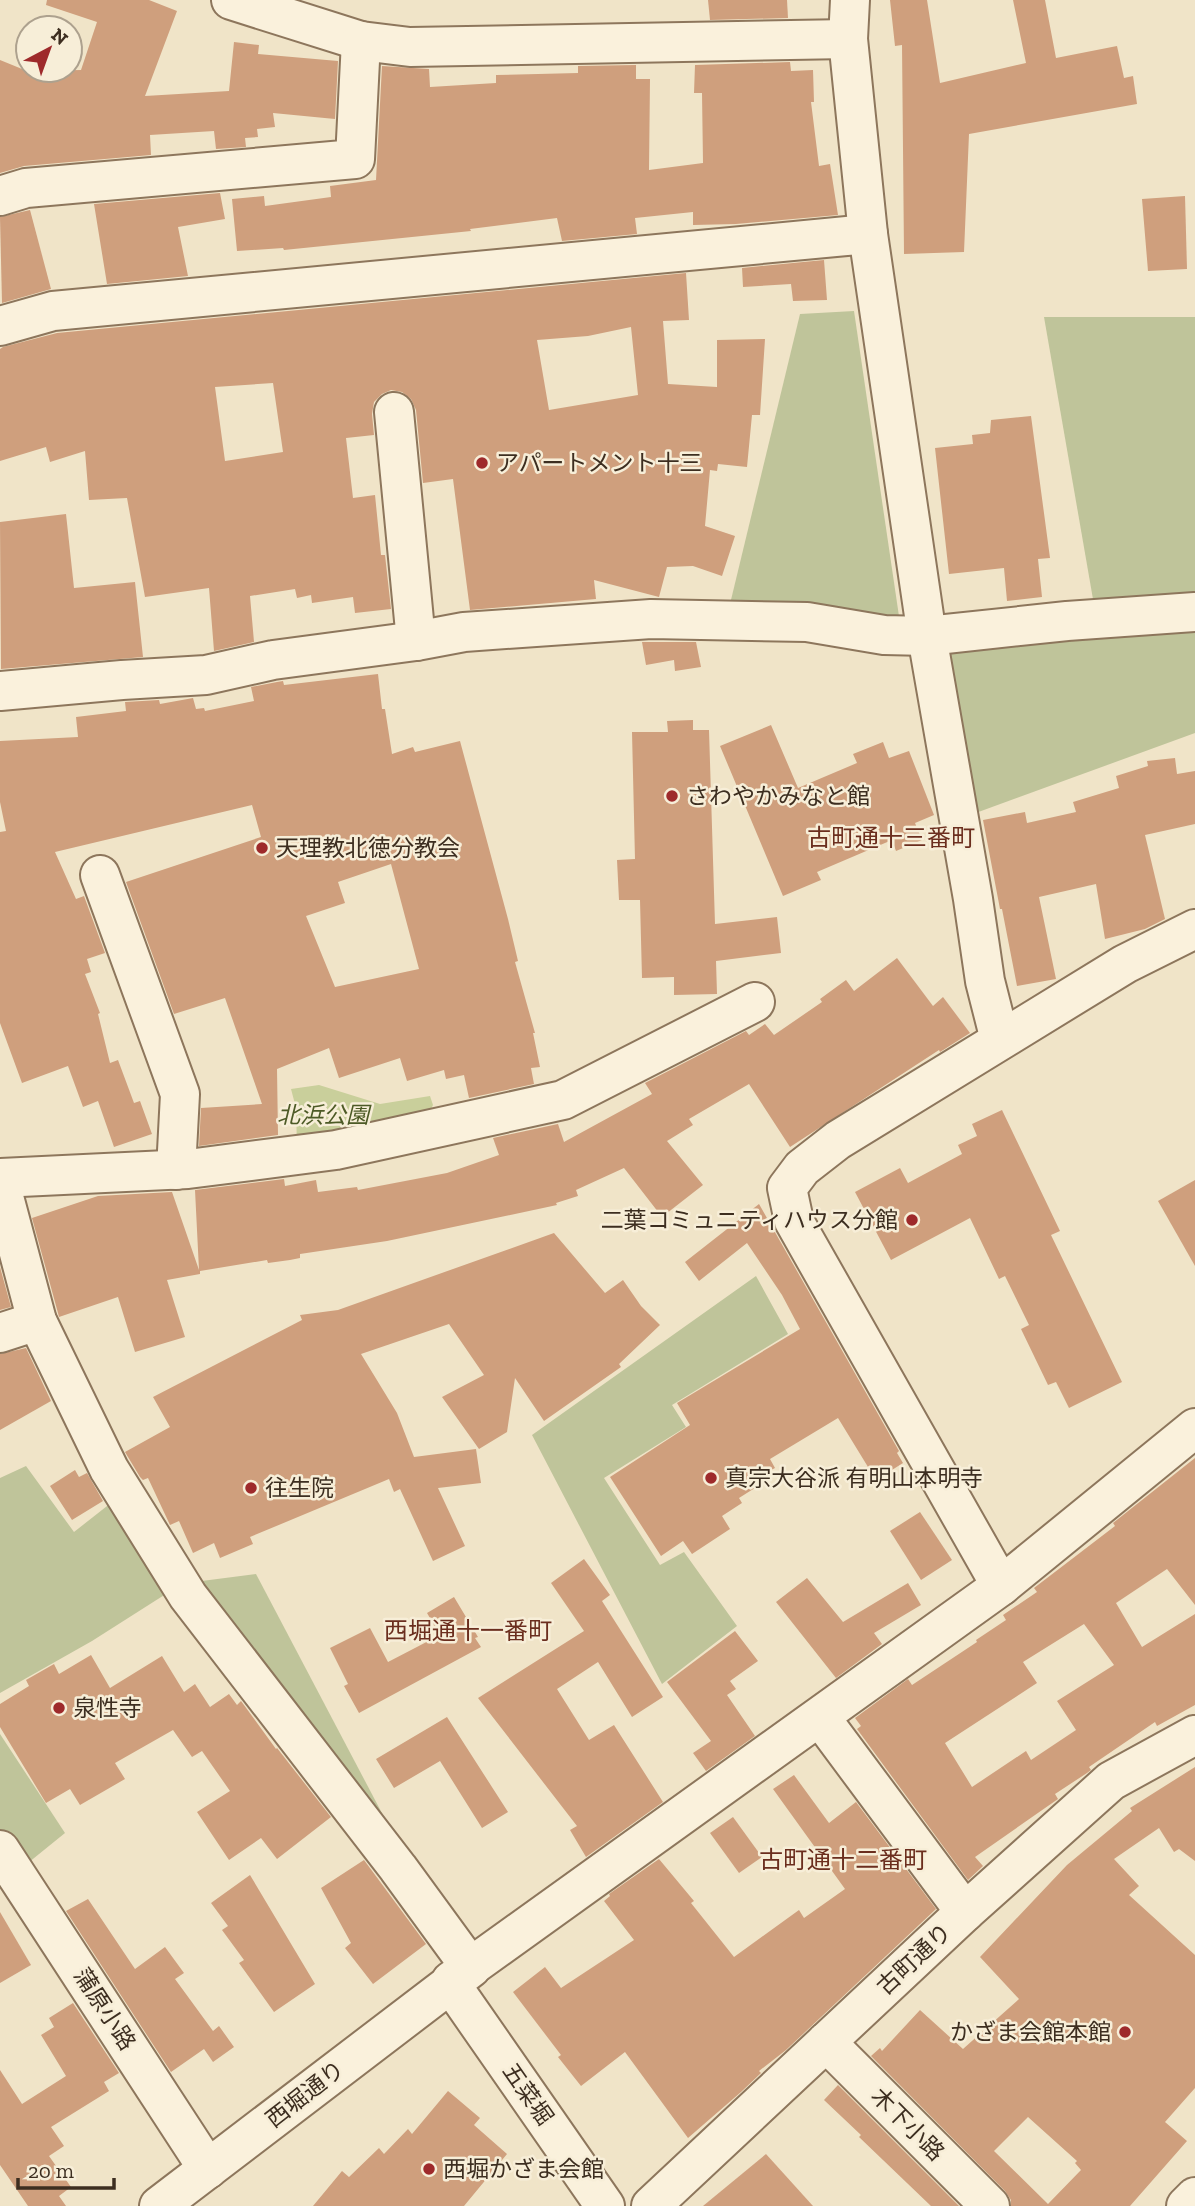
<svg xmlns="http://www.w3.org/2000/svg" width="1195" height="2206" font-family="'Zilla Slab','Noto Sans JP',serif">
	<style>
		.green { fill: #c9cf9b }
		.cemetery { fill: #bfc49a }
		.building { fill: #cf9f7d; fill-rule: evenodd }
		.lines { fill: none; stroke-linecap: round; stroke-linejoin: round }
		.minor-casing { stroke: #8d765c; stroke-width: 42 }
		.minor { stroke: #faf1dc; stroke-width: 38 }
		.poi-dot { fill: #9e2a2b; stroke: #f7eed8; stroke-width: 2.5 }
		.labels { text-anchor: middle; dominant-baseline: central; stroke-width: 5; stroke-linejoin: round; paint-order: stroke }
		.poi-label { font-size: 23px; fill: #3d2e20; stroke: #f7eed8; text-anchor: start }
		.park-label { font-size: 23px; font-style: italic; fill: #4d5a26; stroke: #f7eed8 }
		.street-label { font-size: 23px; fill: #3d2e20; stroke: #f7eed8 }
		.neighbourhood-label { font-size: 24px; fill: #6b2e1e; stroke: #f7eed8 }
	</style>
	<rect width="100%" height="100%" fill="#f0e4c8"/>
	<polygon class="green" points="319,1085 380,1104 430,1096 433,1105 430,1111 297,1147 296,1108 291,1089"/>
	<g class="cemetery">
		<polygon points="854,311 900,623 730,604 800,314"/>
		<polygon points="1044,317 1195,317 1195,600 1094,605"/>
		<polygon points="1195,623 1195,733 973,814 938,644"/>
		<polygon points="756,1276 788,1334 672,1405 686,1427 604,1478 660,1565 684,1552 737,1626 662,1684 532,1435"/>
		<polygon points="26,1466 74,1532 116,1499 169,1592 92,1641 0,1693 0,1478"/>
		<polygon points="256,1574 384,1817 374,1822 194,1582"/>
		<polygon points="0,1734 65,1833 23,1867 0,1833"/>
	</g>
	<g class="building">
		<polygon points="47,0 149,0 177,11 145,96 229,91 234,42 259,45 258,54 338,61 335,119 273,113 275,127 257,129 258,137 245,138 246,147 216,149 214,131 150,135 151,155 24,166 0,173 0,60 27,71 81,70 97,22 46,5"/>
		<polygon points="708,0 787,0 788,18 710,20"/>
		<polygon points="890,0 927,0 940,83 1026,63 1013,0 1045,0 1056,58 1117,46 1124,78 1133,76 1137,104 969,134 964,252 904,254 902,45 895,46"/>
		<polygon points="790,62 791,71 813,70 814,102 811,102 819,166 830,164 838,215 736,224 693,225 693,212 635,218 637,234 562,241 557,218 470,229 471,231 284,250 283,248 237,251 232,199 264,196 265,206 331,197 330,186 376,180 382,66 429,69 430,87 496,83 496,75 578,73 578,66 636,65 636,79 650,79 649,170 703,163 702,93 694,93 695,65"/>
		<polygon points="220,193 225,219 178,227 188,276 107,284 94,204"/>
		<polygon points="1185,196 1187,269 1148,271 1142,199"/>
		<polygon points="30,210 51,289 2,303 0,217"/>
		<polygon points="824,260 827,300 793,301 791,284 743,287 742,268"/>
		<path d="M686,273l3,47 -26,1 5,63 49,3v-47l48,-1 -5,76h-8l-5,52 -29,-3 -1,7 -7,-1 -5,56 30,10 -13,40 -29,-10 -26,1 -8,30 -65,-17 2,19 -126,11 -17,-131 -30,4 -7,-73 -5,-11 -9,-7 -11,-2 -9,4 -8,8 -2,12 2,21 -28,3 7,60 22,-3 6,60h4l6,54 -36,4 -2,-16 -41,6 -1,-8 -14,3 -2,-9 -45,7 4,46 -40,9 -5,-63 -64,9 -18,-99 -38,2 -4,-49 -35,11 -4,-15 -46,14v-112l3,-2 54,-14zM631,327l7,68 -89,15 -12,-70 51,-4zM273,383l10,69 -58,9 -10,-74z"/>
		<polygon points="1031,416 1050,558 1038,559 1042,597 1007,601 1004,568 949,574 935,448 973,444 972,435 990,433 991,420"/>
		<polygon points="66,514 74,588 135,582 143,657 1,669 0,522"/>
		<polygon points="642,642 696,642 701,667 675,671 674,660 646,665"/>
		<path d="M378,674l4,35h3l7,45 21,-7 2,5 45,-11 48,178 10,42 -3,1 20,71h-2l7,34 -9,1 3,16 -65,14 -5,-23 -18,4 -2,-9 -37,11 -7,-23 -61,20 -10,-30 -52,21 1,66 -79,11 2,-38 61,-4 -37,-106 -51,16 -48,-132 135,-45 -9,-32 -197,47 21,47 8,-3 21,57 -18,6 4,13 -6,2 15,39 -2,1 12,49 8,-3 16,43 6,-2 12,33 -38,13 -16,-46 -15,6 -15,-41 -46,17 -22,-60v-191l6,-1 -6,-29v-61l78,-4 -2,-20 50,-6 -1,-9 34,-2 1,4 33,-6 3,11 8,-1 1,3 49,-10 -3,-14 26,-5 6,-1 1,4zM391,864l28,105 -84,18 -29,-71 39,-13 -7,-21z"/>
		<polygon points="693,720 693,730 709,730 715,924 777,917 781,953 716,961 717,994 674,995 674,977 642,978 640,900 619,900 617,860 635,859 632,732 668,732 667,721"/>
		<polygon points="771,725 798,788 857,763 853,754 883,742 889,758 909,751 934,815 915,823 922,840 896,851 892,840 817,872 821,880 783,896 720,746"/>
		<polygon points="1175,758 1177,774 1195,771 1195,824 1145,835 1165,919 1145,929 1105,939 1096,884 1039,897 1056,979 1017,986 1002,909 1000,909 983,820 1025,812 1027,823 1076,812 1073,802 1119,788 1116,776 1148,766 1147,761"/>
		<polygon points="897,958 933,1006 943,997 970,1033 940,1052 939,1050 790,1147 749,1084 689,1119 693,1125 667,1141 703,1185 662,1217 624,1168 576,1190 578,1196 556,1203 557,1205 387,1241 300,1254 300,1258 290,1260 268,1263 267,1260 200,1271 200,1274 167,1280 185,1337 135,1352 118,1297 59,1317 58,1313 32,1218 98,1196 172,1192 199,1270 195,1190 284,1179 285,1186 316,1180 318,1192 357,1187 358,1190 447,1173 499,1155 493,1138 558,1124 564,1142 652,1094 645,1083 746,1031 749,1035 765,1024 774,1035 822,1002 820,999 846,980 854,991"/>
		<polygon points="1002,1110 1060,1231 1051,1235 1122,1382 1069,1408 1056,1382 1048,1385 1021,1329 1029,1325 1005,1276 999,1279 970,1218 891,1260 855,1192 900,1168 908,1183 962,1154 958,1145 977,1136 972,1124"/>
		<polygon points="1195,1180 1195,1266 1158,1201"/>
		<polygon points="759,1204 899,1451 897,1453 903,1463 876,1480 838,1418 770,1459 775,1468 765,1473 769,1479 739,1498 742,1503 722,1516 730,1529 692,1554 683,1541 661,1556 610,1477 690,1425 677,1403 800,1329 782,1295 747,1243 699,1281 685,1262"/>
		<polygon points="554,1233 605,1293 623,1280 641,1306 660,1325 619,1364 621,1367 544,1421 515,1378 507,1432 479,1449 442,1397 484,1375 449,1324 361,1354 397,1413 414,1457 476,1449 481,1483 438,1488 465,1546 433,1561 400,1489 394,1492 389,1479 250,1537 253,1544 220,1558 214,1543 193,1553 179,1521 170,1525 148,1478 143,1480 140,1477 125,1452 170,1427 153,1397 302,1320 300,1315 338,1310"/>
		<polygon points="0,1267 11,1307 0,1310"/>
		<polygon points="26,1348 51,1401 0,1430 0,1354"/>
		<path d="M1195,1458v147l-28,-36 -51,34 26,44 53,-33v91l-38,21 -2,-4 -66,45 2,3 -4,3 -32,21 3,5 -83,58 8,9 -15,14 -111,-151 4,-3 -6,-8 53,-39 4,6 65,-43 -1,-2 30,-20 -3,-5 34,-23 -3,-4 81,-62 -2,-3zM1084,1624l30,41 -57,36 19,29 -45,30 -5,-9 -54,36 -27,-44 92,-60 -14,-21z"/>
		<polygon points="75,1470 79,1477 87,1473 103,1501 72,1520 50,1486"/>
		<polygon points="920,1512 952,1560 921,1580 890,1531"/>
		<polygon points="584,1559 610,1595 602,1601 663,1697 632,1717 598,1662 557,1689 589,1740 614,1725 663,1802 586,1857 570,1830 577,1826 478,1698 584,1631 551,1583"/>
		<polygon points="807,1578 843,1622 908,1583 921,1605 874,1633 882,1644 836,1678 776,1602"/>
		<polygon points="454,1597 478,1637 475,1638 481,1647 359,1713 344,1686 348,1684 330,1648 370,1628 388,1662 440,1635 427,1613"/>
		<polygon points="735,1631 758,1661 730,1681 736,1689 727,1695 755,1736 706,1771 693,1753 711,1741 667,1682"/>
		<polygon points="91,1655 110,1688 162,1656 184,1692 195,1684 210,1707 229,1694 237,1705 241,1701 276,1749 277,1748 331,1817 277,1859 261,1838 229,1860 197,1812 230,1791 202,1751 192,1757 173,1730 115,1763 125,1779 80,1805 70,1789 46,1803 0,1727 0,1704 29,1686 26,1680 54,1664 59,1674"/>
		<polygon points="447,1717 508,1812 482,1828 440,1761 394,1788 376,1759"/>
		<path d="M1195,1767v94l-16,-12 -5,3 -15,-24 -45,31 25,27 -10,9 66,60v133l-30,34 22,19 -57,65h-119v-6l-6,-9 -134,-135 9,-8 2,3 38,-41 43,39 56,-50 -39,-42 87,-92 65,-54 -2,-3zM1028,2117l49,44 -2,2 6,7 -33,34 -54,-53z"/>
		<polygon points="794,1775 829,1823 856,1802 936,1909 786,2050 759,2071 761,2073 741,2092 688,2138 625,2052 581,2086 558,2057 561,2055 513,1992 545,1967 561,1988 634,1940 604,1901 610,1896 609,1894 659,1859 694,1901 691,1903 734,1957 799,1910 804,1918 845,1889 773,1789"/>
		<polygon points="733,1817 762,1857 739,1873 710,1833"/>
		<polygon points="364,1860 426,1944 373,1984 345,1948 351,1943 321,1888"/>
		<polygon points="250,1875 315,1984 274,2012 239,1963 244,1960 222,1930 228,1926 211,1903"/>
		<polygon points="88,1899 135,1969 165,1947 184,1973 175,1979 213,2031 219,2026 234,2047 213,2062 204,2049 171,2072 66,1911"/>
		<polygon points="0,1912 31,1965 0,1983"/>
		<polygon points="73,2003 119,2073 104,2082 109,2091 51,2127 64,2146 49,2156 71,2187 59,2196 66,2206 28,2206 0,2165 0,2070 22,2104 66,2076 41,2035 54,2027 49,2018"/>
		<polygon points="838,2085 959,2206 931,2206 859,2137 861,2135 824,2100"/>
		<polygon points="448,2091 480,2118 474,2125 507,2154 464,2206 313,2206 342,2171 349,2177 379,2148 384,2154 408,2129 412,2134"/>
		<polygon points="766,2154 813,2206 703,2206"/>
	</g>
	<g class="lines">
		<g class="minor-casing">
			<g id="minor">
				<polyline points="231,0 361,41 410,47 848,39"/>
				<polyline points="850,0 848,39 868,234 927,636 973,899 985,981 1000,1040"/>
				<polyline points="0,196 26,188 355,159 361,41"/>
				<polyline points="0,326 53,311 868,234"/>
				<polyline points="394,412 416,641"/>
				<polyline points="0,691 122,680 206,675 273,660 416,641 464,632 651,619 807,622 884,635 927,636 1067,621 1195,612"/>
				<polyline points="100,875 180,1094 176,1170"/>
				<polyline points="0,1178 188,1169 336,1150 563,1100 755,1002"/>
				<polyline points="0,1182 37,1321 109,1469 188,1596 398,1868 471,1968 159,2206"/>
				<polyline points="0,1333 37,1321"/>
				<polyline points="1001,1586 794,1221 787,1188 802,1168 838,1140 1125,964 1195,929"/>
				<polyline points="820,1717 965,1912"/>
				<polyline points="0,1850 208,2169"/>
				<polyline points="451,1981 1001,1586 1195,1428"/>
				<polyline points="450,1983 605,2206"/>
				<polyline points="826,2042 990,2206"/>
				<polyline points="651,2206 965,1912 1111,1781 1195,1735"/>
				<polyline points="1186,2206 1195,2197"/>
			</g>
		</g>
		<use href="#minor" class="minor"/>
	</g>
	<g class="poi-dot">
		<circle cx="482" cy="463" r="7"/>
		<circle cx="672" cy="796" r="7"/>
		<circle cx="262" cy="848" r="7"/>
		<circle cx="912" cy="1220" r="7"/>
		<circle cx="711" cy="1478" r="7"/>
		<circle cx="251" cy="1488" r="7"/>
		<circle cx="59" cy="1708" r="7"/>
		<circle cx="1125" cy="2032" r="7"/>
		<circle cx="429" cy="2169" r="7"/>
	</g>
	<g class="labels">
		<g class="poi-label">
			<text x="496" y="463">アパートメント十三</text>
			<text x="686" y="796">さわやかみなと館</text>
			<text x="276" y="848">天理教北徳分教会</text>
			<text x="898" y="1220" text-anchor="end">二葉コミュニティハウス分館</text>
			<text x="725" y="1478">真宗大谷派 有明山本明寺</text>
			<text x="265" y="1488">往生院</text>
			<text x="73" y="1708">泉性寺</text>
			<text x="1111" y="2032" text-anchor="end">かざま会館本館</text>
			<text x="443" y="2169">西堀かざま会館</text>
		</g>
		<g class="park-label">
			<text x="323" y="1115">北浜公園</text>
		</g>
		<g class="street-label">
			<text transform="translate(914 1959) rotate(-43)">古町通り</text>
			<text transform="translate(105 2009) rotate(57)">蒲原小路</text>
			<text transform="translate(305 2094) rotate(-38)">西堀通り</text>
			<text transform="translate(528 2094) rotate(55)">五菜堀</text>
			<text transform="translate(908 2124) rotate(45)">木下小路</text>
		</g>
		<g class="neighbourhood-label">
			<text x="891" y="837">古町通十三番町</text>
			<text x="468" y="1630">西堀通十一番町</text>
			<text x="843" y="1859">古町通十二番町</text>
		</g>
	</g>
	<g transform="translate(49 49) rotate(41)"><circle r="33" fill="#f7eed8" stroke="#ada18e" stroke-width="2"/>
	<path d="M0-5L12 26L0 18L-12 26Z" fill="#9e2a2b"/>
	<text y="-10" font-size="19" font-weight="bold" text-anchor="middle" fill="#3d2e20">N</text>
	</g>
	<path d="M18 2178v10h96v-10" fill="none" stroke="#3d2e20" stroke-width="3.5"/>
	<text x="28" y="2178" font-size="21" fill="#3d2e20" stroke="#f7eed8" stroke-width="5" paint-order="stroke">20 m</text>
</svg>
